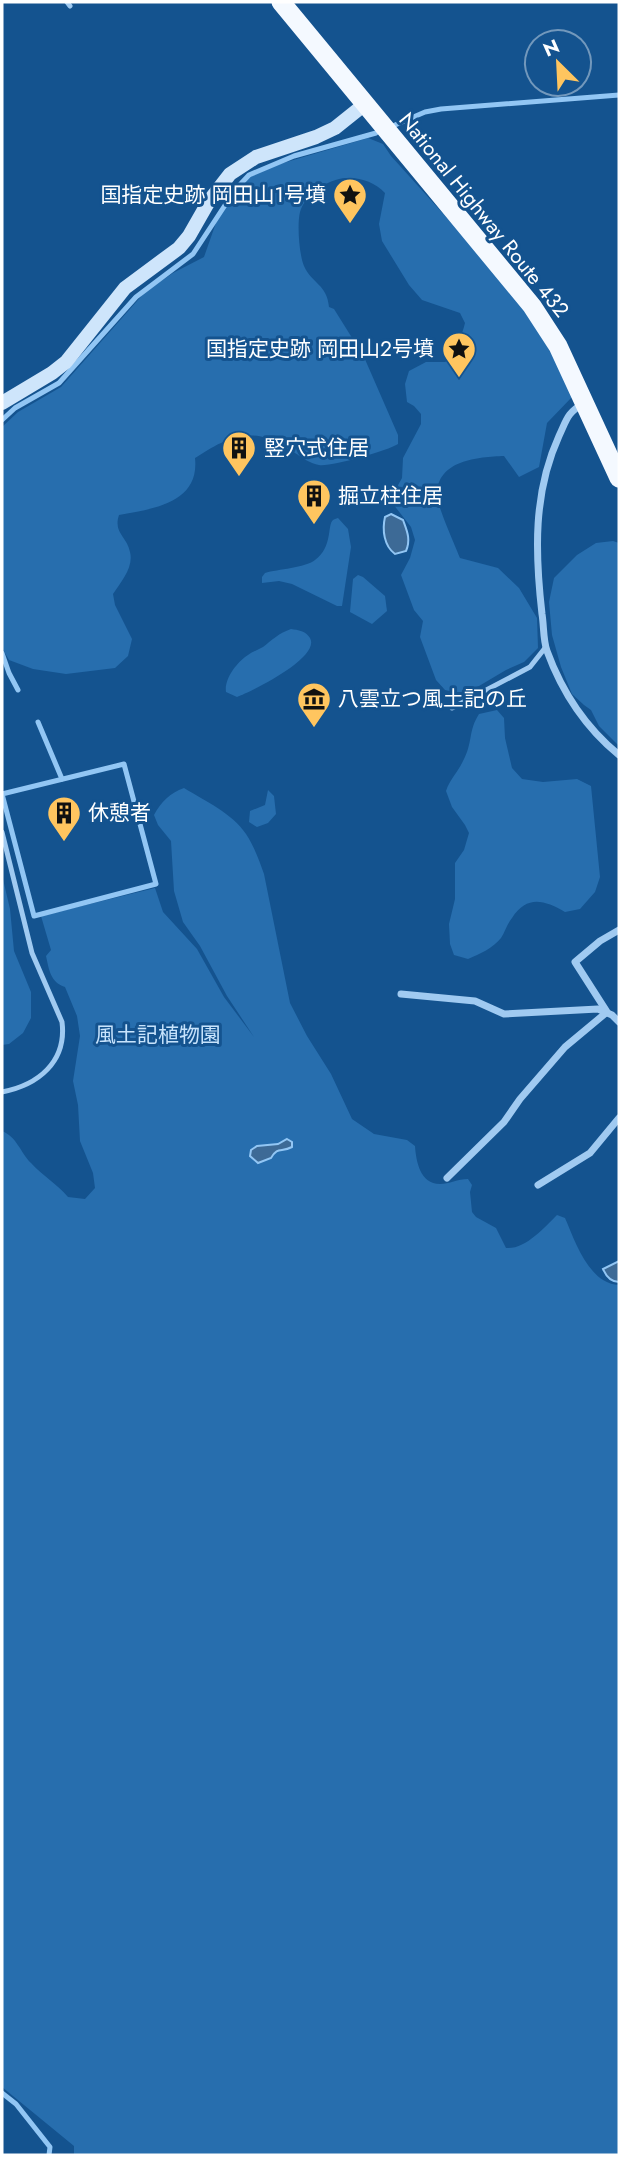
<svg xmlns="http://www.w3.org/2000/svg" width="621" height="2157" font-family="Jost,'Noto Sans JP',sans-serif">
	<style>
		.green { fill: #276eae }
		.water { fill: #3d6a96; stroke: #92c6f4; stroke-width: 2 }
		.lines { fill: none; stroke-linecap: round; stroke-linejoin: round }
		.stream { stroke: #92c6f4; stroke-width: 5 }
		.service { stroke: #a0caf1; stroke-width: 5 }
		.minor { stroke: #a0caf1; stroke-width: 7 }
		.secondary { stroke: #cee5fb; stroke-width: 14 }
		.trunk { stroke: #f4f9ff; stroke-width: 19 }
		.labels { text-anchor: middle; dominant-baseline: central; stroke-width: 6; stroke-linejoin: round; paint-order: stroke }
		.poi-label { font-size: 21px; fill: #fff; stroke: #14538f; text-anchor: start }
		.street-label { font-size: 21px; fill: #fff; stroke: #14538f }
		.park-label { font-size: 21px; fill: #c7e3fc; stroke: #14538f }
	</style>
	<rect width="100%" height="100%" fill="#14538f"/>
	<g class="green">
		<path d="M368,138l15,6 8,12 122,135 55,89 4,17 -25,26 -8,44 -20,10 -15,-21c-26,1 -68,4 -67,40 1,12 18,49 23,62l38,10 21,20 18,30 1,30 -14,14 -18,8 -27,16 -20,7 -14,-3 -9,-10 -16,-43 3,-16 -9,-11 -13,-35 9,-17 5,-18 -4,-13 -18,-23 -1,-8 10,-18 1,-20 18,-34v-10l-7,-8 -7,-4 -2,-18 4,-13 17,-9h19l7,-4c4,-13 10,-22 13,-35l-5,-10 -38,-13 -13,-15 -27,-44 -3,-17 6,-31c-10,-11 -25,-16 -39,-15 -18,1 -41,16 -46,34 -3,12 -1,42 4,54 8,18 23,18 25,41l5,2 30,48 34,78v9c-11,7 -67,23 -79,21 -8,-1 -18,-8 -24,-12 -10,-5 -20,-11 -29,-15 -26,-9 -51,7 -71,20 5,46 -44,51 -76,57 -6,18 8,21 11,37 4,15 -9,30 -17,42l2,11 17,34 -4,17 -13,12 -49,6 -33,-5 -24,-9 -7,-12v-221l16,-15 43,-25 84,-95 28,-19 31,-16 13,-37 16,-24 17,-19 23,-11z"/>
		<path d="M338,518l10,11 3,18 -9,59h-5l-45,-22 -13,-3 -17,2v-6l3,-4c13,-4 40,-5 50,-13 18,-13 12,-35 18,-40 1,-1 3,-1 5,-2z"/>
		<polygon points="613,541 619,543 619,746 599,726 591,710 584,705 572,694 561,667 552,635 549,602 554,578 577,555 596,543"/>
		<polygon points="358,575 363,577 385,596 387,611 372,624 350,612 353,579"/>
		<path d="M291,629c7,1 15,2 19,9 11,19 -57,53 -73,59l-11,-5c-2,-13 11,-30 22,-37 4,-3 10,-5 15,-8 9,-7 16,-14 28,-18z"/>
		<path d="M497,710l7,8 1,20 7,30 10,11 21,3 34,-3 14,7 9,91 -5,15 -15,17 -15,3c-21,-12 -38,-17 -53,6 -5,6 -7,14 -11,20 -8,10 -21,16 -33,21l-14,-4 -4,-11 -1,-20 6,-25v-36l9,-13 5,-17 -4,-8 -13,-18 -6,-16c4,-12 12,-19 17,-30 10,-18 5,-30 16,-47z"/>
		<path d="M184,788c21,13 48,25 62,46 8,12 13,26 18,40l26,129 17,33 24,38 21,45 22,15 33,6 8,6c1,15 5,38 25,38 9,0 18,-5 28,-5l4,6 -2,7 2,20 4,5 20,11 10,20c19,2 39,-21 51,-33l8,3c10,23 24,66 54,67v870h-545v-9l-72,-59v-956c15,6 18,21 29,32 12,13 26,21 37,34l17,2 10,-11 -2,-15 -13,-32 -2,-36 -5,-24 7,-45 -3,-20 -12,-29c-15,-5 -16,-18 -19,-31l5,-6 -10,-34 114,-28 8,24 34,37 27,48 30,40 -27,-41 -27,-50 -17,-24 -9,-31 -3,-50 -13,-16 -4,-10c7,-13 16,-22 30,-27z"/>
		<polygon points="268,790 274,796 276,814 268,823 257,827 249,822 250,811 265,805"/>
		<polygon points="2,875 10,909 14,951 31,992 31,1018 23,1033 9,1044 2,1045"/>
	</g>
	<g class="water">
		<path d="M391,514l12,6c4,11 8,19 3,31l-11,3c-11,-8 -13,-24 -10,-37z"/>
		<path d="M287,1139l5,3v5c-11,6 -14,-1 -21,11l-13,5 -8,-7 1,-6 6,-4 21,-2z"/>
		<path d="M619,1261v21c-8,0 -13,-6 -16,-13z"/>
	</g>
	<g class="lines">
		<g class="stream">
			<polyline points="395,125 425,112 441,109 619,95"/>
			<polyline points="2,420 15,408 59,383 136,297 193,254 235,190 249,175 294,156 376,133"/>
			<polyline points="2,653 9,673 18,690"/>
			<polyline points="38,722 62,779"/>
			<polygon points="124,764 156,884 34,916 2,794"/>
			<polyline points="2,2093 16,2104 50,2147 49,2155"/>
		</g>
		<g class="service">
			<polyline points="67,2 70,6"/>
			<polyline points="452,708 530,667 545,648"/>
			<path d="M2,832l30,121 30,69c5,40 -24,63 -60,70"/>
		</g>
		<g class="minor">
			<path d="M584,403c-17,10 -17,16 -25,33 -26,57 -24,117 -17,178 2,12 1,26 5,37 15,41 39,77 72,104"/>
			<polyline points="401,994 475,1001 504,1014 598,1009 612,1015 619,1022"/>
			<polyline points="447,1178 504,1122 520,1099 565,1047 607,1012 575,962 600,941 619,930"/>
			<polyline points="538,1185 590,1153 619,1118"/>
		</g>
		<polyline class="secondary" points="2,403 52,373 66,362 125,288 179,248 189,236 209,201 230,174 256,157 316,137 335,128 365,104"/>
		<polyline class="trunk" points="281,2 532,306 558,346 619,478"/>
	</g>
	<defs>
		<g id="sight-pin" transform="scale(1.75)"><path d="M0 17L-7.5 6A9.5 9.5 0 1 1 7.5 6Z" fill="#ffc55f" stroke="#14538f"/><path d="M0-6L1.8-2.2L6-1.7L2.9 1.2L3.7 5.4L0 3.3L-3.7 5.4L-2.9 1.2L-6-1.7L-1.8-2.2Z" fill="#111"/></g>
		<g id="building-pin" transform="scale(1.75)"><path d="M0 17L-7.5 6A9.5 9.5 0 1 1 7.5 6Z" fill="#ffc55f" stroke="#14538f"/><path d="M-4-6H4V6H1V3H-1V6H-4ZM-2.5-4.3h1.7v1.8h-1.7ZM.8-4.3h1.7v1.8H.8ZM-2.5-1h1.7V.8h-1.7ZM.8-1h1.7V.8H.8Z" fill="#111"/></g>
		<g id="museum-pin" transform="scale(1.75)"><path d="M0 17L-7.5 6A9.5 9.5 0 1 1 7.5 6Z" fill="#ffc55f" stroke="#14538f"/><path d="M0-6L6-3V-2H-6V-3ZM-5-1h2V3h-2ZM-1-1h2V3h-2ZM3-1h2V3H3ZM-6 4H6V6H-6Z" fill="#111"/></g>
	</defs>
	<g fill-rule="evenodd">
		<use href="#sight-pin" x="350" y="195"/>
		<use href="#sight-pin" x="459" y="349"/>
		<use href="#building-pin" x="239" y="448"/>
		<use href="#building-pin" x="314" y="496"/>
		<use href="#museum-pin" x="314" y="699"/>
		<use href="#building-pin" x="64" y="813"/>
	</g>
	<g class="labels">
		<g class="poi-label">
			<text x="326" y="195" text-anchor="end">国指定史跡 岡田山1号墳</text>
			<text x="434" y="349" text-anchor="end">国指定史跡 岡田山2号墳</text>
			<text x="264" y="448">竪穴式住居</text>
			<text x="338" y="496">掘立柱住居</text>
			<text x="338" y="699">八雲立つ風土記の丘</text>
			<text x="88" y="813">休憩者</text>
		</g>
		<g class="street-label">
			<text transform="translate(484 215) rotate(51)">National Highway Route 432</text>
		</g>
		<g class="park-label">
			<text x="158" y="1035">風土記植物園</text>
		</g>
	</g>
	<rect width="621" height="2157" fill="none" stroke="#ffffff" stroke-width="7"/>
	<g transform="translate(558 63) rotate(336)"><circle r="33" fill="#14538f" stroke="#7298bc" stroke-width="2"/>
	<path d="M0-5L12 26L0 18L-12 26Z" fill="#ffc55f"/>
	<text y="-10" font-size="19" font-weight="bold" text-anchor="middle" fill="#ffffff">N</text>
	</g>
</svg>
